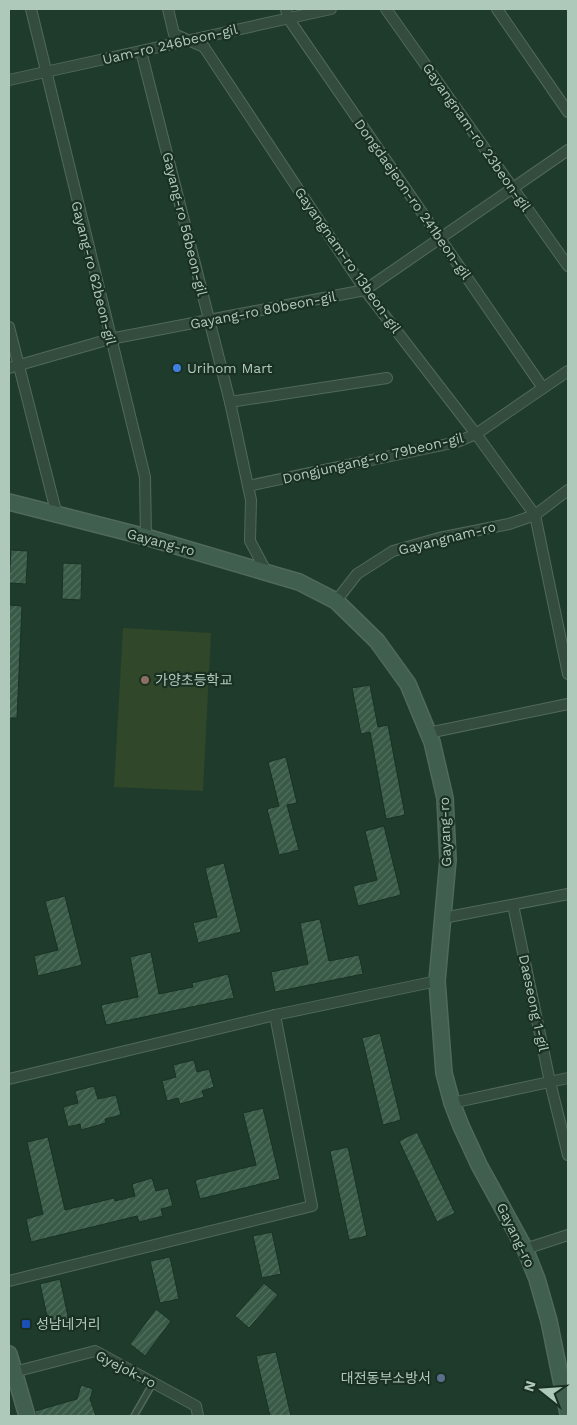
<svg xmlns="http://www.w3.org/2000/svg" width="577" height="1425" font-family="'Work Sans','Noto Sans KR',sans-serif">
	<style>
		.green { fill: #304729 }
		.building { fill: url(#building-hatch); stroke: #1a3225 }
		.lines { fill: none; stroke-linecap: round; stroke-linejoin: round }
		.lane-casing { stroke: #51695c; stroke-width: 8 }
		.street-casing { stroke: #51695c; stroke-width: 12 }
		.secondary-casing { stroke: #51695c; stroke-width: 18 }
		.lane { stroke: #334c3e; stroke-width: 5 }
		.street { stroke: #334c3e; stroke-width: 10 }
		.secondary { stroke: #415f4f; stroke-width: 15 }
		.shop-dot { fill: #3f7fe0; stroke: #193023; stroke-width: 2 }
		.education-dot { fill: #8d6e63; stroke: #193023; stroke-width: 2 }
		.transit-dot { fill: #1a4fb4; stroke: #193023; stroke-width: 2 }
		.service-dot { fill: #5c6f8a; stroke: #193023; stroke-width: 2 }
		.labels { text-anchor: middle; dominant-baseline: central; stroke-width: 4.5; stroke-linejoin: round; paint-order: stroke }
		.street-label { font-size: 14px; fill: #aec8ba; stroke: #193023 }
		.poi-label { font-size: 14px; fill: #aec8ba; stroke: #193023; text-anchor: start }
	</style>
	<defs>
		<pattern id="building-hatch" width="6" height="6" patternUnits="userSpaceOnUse" patternTransform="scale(1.25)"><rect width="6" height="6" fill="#385a46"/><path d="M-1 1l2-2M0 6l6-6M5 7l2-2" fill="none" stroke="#52705f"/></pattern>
	</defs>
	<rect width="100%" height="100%" fill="#1f3b2b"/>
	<polygon class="green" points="123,628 211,633 203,791 114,787"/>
	<g class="building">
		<polygon points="11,550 28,551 26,584 9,583"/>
		<polygon points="63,563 82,564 81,600 62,599"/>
		<polygon points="9,605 22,606 17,718 9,718"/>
		<polygon points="370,685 378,727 388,725 405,815 386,819 370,732 361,734 352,688"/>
		<polygon points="286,757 297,803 287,805 299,850 279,855 267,809 279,806 268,762"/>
		<polygon points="384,826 401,895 358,906 353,886 377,880 365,831"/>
		<polygon points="224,863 241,932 198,943 193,923 217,917 205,868"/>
		<polygon points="65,896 82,965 38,976 34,956 58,950 45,901"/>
		<polygon points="320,919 329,961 359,955 363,974 275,992 271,972 308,964 300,923"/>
		<polygon points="151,952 159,994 193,987 192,983 228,974 234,998 106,1025 101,1005 138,997 130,957"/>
		<polygon points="380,1033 401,1120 383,1125 362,1038"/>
		<polygon points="194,1060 197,1072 209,1069 214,1087 202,1091 204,1097 180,1104 178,1098 167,1101 162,1081 176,1077 173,1065"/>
		<polygon points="94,1086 98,1099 116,1095 121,1115 105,1119 106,1123 81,1130 80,1124 68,1127 63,1107 78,1103 75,1091"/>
		<polygon points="263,1108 280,1179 200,1199 195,1180 256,1165 243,1113"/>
		<polygon points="417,1132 455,1213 437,1222 399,1141"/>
		<polygon points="48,1137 65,1210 114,1198 115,1201 135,1196 132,1184 152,1178 156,1191 168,1188 173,1206 161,1209 163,1216 139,1222 137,1216 31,1242 26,1219 43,1214 27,1142"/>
		<polygon points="348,1147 367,1236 349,1240 330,1151"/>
		<polygon points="272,1232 281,1274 262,1278 253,1236"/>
		<polygon points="170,1257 179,1299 160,1303 150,1261"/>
		<polygon points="60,1279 69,1321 49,1325 40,1284"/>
		<polygon points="264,1283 278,1295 249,1328 235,1316"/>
		<polygon points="156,1309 171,1321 145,1356 130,1344"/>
		<polygon points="276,1352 291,1416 270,1416 256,1356"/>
		<polygon points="81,1385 93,1389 90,1399 96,1416 36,1416 35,1411 77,1399"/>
	</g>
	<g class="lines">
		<g class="lane-casing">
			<polyline id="lane" points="134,1416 153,1383"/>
		</g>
		<g class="street-casing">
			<g id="street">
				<polyline points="31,9 145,477 146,537"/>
				<polyline points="168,9 174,34 204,47 365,290 476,434 535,515 568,674"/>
				<polyline points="286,9 288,18 543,388"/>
				<polyline points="386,9 568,266"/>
				<polyline points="497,9 568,112"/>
				<polyline points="141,51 230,402 251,500 250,541 266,571"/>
				<polyline points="9,80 331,9"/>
				<polyline points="9,327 57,515"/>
				<polyline points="9,368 110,339 365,290 568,150"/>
				<polyline points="230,402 387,378"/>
				<polyline points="248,486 457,442 476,434 568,371"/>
				<polyline points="336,601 357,574 393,551 439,538 509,524 535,515 568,490"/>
				<polyline points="428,733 568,704"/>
				<polyline points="513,905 550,1082 568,1155"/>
				<polyline points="443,918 568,894"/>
				<polyline points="9,1079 275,1015 437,981"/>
				<polyline points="452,1103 568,1078"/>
				<polyline points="525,1249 568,1235"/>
				<polyline points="9,1281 312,1206 275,1015"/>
				<polyline points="14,1372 95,1351 196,1406 198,1416"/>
			</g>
		</g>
		<g class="secondary-casing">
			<g id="secondary">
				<polyline points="9,502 146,537 299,582 336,601 377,641 408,684 432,742 445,798 448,860 437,981 444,1073 452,1103 461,1126 479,1165 525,1249 537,1279 549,1321 568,1414"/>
				<polyline points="9,1354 27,1416"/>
			</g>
		</g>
		<use href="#lane" class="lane"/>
		<use href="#street" class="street"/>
		<use href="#secondary" class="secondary"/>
	</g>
	<circle class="shop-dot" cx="177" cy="368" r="5"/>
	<circle class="education-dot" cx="145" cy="680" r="5"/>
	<rect class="transit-dot" x="21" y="1319" width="10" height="10" rx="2.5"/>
	<circle class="service-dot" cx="441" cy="1378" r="5"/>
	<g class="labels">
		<g class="street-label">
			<text transform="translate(170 44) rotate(-13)">Uam-ro 246beon-gil</text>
			<text transform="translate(477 137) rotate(55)">Gayangnam-ro 23beon-gil</text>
			<text transform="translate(413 199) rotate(55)">Dongdaejeon-ro 241beon-gil</text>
			<text transform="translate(185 224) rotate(76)">Gayang-ro 56beon-gil</text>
			<text transform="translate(348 260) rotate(55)">Gayangnam-ro 13beon-gil</text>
			<text transform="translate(94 273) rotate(76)">Gayang-ro 62beon-gil</text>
			<text transform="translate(263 310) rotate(-11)">Gayang-ro 80beon-gil</text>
			<text transform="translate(373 458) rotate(-13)">Dongjungang-ro 79beon-gil</text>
			<text transform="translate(447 538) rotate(-14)">Gayangnam-ro</text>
			<text transform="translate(161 542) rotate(15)">Gayang-ro</text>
			<text transform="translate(445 832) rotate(-92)">Gayang-ro</text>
			<text transform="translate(534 1003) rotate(78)">Daeseong 1-gil</text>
			<text transform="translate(516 1235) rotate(64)">Gayang-ro</text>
			<text transform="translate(126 1369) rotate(27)">Gyejok-ro</text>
		</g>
		<g class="poi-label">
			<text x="187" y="368">Urihom Mart</text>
			<text x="155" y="680">가양초등학교</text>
			<text x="36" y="1324">성남네거리</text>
			<text x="431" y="1378" text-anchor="end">대전동부소방서</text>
		</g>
	</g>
	<rect width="577" height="1425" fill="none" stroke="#aec8ba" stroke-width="20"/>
	<g transform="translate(542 1390) rotate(287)" stroke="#193023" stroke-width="4" paint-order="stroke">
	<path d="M0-4L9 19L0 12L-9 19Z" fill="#aec8ba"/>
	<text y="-8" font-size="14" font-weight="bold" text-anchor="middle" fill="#aec8ba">N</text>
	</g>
</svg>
